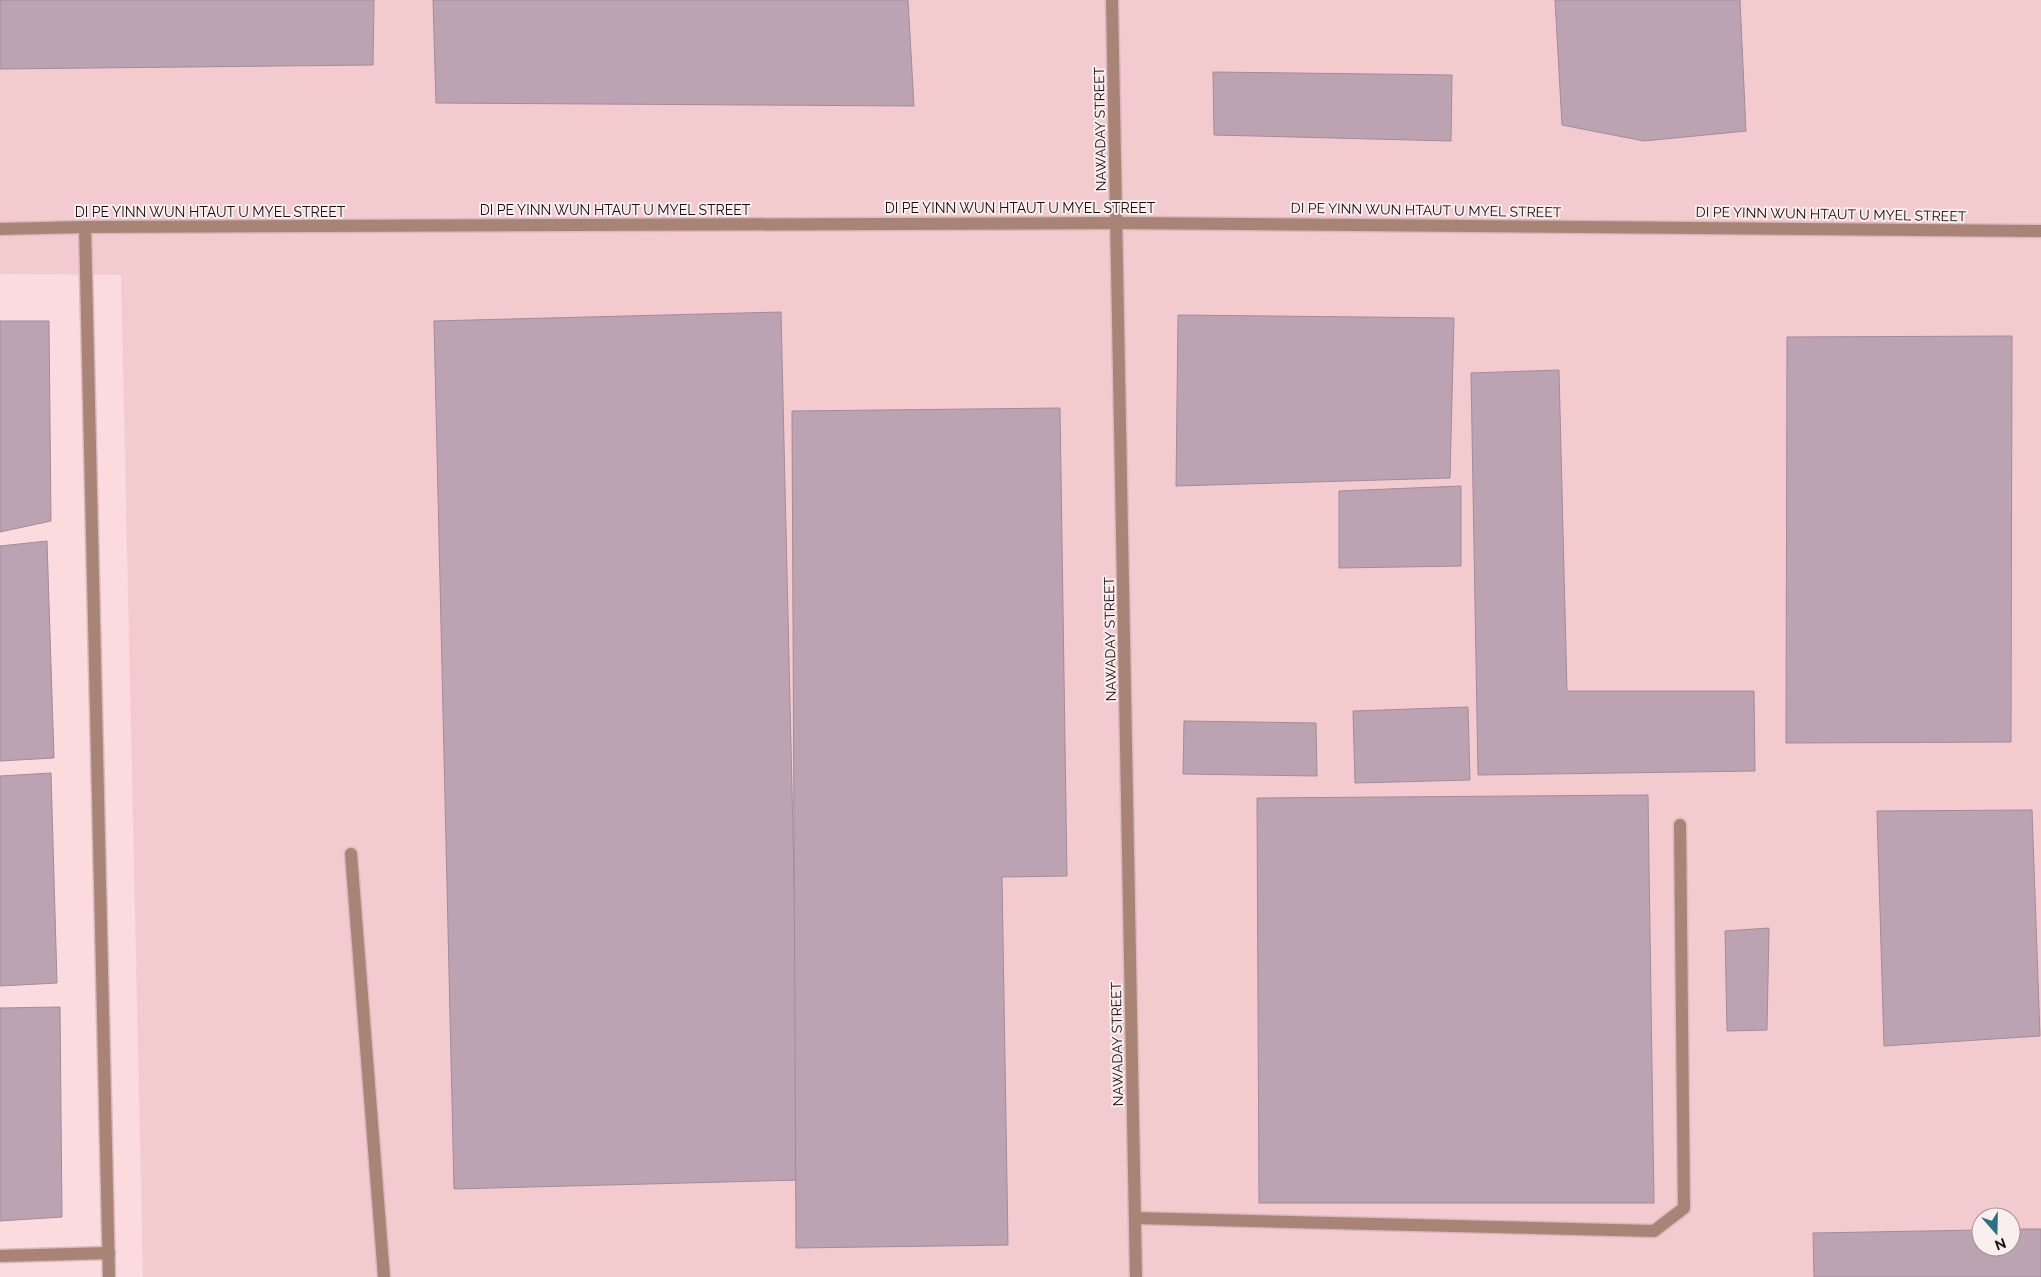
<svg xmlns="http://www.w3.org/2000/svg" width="2041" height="1277" font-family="Raleway,sans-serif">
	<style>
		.built { fill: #f3cbcf; fill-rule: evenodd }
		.building { fill: #bba3b2; stroke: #a28b9a }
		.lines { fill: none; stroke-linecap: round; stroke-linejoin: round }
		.minor-casing { stroke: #d7babd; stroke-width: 15 }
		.minor { stroke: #a98476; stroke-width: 12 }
		.labels { text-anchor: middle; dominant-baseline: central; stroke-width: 4; stroke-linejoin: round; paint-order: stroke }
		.street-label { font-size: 14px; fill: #180e0f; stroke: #fbeeef }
	</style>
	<rect width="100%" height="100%" fill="#fbdbde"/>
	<path class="built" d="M0,0h2041v1277h-1898l-22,-1002 -121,-1zM1981,1217h30v30h-30z"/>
	<g class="building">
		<polygon points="0,0 374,0 373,65 0,69"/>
		<polygon points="433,0 908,0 914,106 436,103"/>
		<polygon points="1555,0 1740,0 1746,131 1644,141 1562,125"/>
		<polygon points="1213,72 1452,75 1451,141 1214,135"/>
		<polygon points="781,312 801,1180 454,1189 434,321"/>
		<polygon points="1178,315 1454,318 1450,478 1176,486"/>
		<polygon points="0,321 49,321 51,521 0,532"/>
		<polygon points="2012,336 2011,742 1786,743 1787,337"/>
		<polygon points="1559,370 1567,691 1754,691 1755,771 1478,775 1471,373"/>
		<polygon points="1060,408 1067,876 1002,877 1008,1245 796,1248 792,411"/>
		<polygon points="1461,486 1461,566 1339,568 1339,491"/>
		<polygon points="47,541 54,758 0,761 0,546"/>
		<polygon points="1468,707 1470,780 1355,783 1353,711"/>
		<polygon points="1184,721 1316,723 1317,776 1183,774"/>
		<polygon points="51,773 57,983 0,986 0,776"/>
		<polygon points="1648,795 1654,1203 1259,1203 1257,798"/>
		<polygon points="2032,810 2040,1036 1884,1046 1877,811"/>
		<polygon points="1769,928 1767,1030 1727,1031 1725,931"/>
		<polygon points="60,1007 62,1217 0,1221 0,1008"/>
		<polygon points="2011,1229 2041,1229 2041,1277 1814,1277 1813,1233 1981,1230 1981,1247 2011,1247"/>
	</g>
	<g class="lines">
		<g class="minor-casing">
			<g id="minor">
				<polyline points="1112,0 1136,1277"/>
				<polyline points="85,227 109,1277"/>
				<polyline points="0,229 85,227 1118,223 2041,231"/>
				<polyline points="351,854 384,1277"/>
				<polyline points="1135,1218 1654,1231 1684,1208 1680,825"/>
				<polyline points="0,1256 109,1253"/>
			</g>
		</g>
		<use href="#minor" class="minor"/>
	</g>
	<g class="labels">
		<g class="street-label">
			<text transform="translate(1100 129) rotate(-91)">NAWADAY STREET</text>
			<text x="1020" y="208">DI PE YINN WUN HTAUT U MYEL STREET</text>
			<text x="615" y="210">DI PE YINN WUN HTAUT U MYEL STREET</text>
			<text transform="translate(1426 210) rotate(1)">DI PE YINN WUN HTAUT U MYEL STREET</text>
			<text x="210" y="212">DI PE YINN WUN HTAUT U MYEL STREET</text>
			<text transform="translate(1831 214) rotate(1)">DI PE YINN WUN HTAUT U MYEL STREET</text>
			<text transform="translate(1110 639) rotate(-91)">NAWADAY STREET</text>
			<text transform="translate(1117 1044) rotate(-91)">NAWADAY STREET</text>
		</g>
	</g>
	<g transform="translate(1996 1232) rotate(160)"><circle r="24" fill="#fbeeef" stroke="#a09495"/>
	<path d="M0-4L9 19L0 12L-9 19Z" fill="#2c7180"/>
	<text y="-8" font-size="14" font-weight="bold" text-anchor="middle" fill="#180e0f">N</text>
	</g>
</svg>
